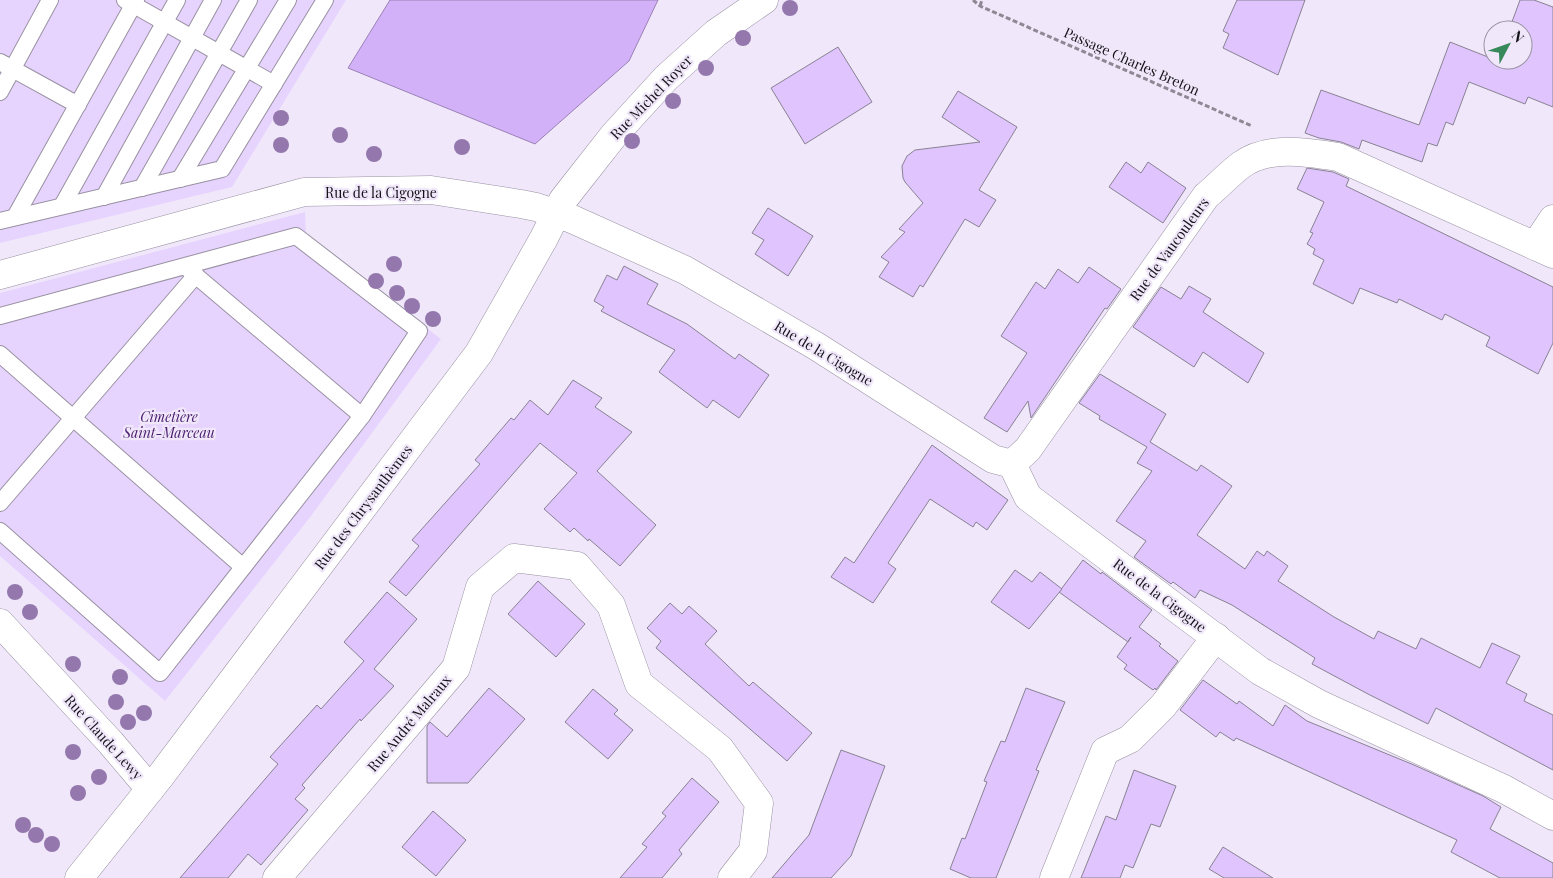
<svg xmlns="http://www.w3.org/2000/svg" width="1553" height="878" font-family="'Playfair Display',serif">
	<style>
		.green { fill: #e7d4fe }
		.water { fill: #d3b1f8; stroke: #9a81b5 }
		.building { fill: #dfc4fe; stroke: #898292 }
		.lines { fill: none; stroke-linecap: round; stroke-linejoin: round }
		.lane-casing { stroke: #9991a2; stroke-width: 18 }
		.street-casing { stroke: #9991a2; stroke-width: 29 }
		.path { stroke: #8d8894; stroke-width: 3; stroke-dasharray: 5 2.5; stroke-linecap: butt }
		.lane { stroke: #fff; stroke-width: 16 }
		.street { stroke: #fff; stroke-width: 28 }
		.tree { fill: #9477ac }
		.labels { text-anchor: middle; dominant-baseline: central; stroke-width: 4.5; stroke-linejoin: round; paint-order: stroke }
		.street-label { font-size: 14px; fill: #141218; stroke: #f0e8fa }
		.park-label { font-size: 14px; font-style: italic; fill: #491b6d; stroke: #f0e8fa }
	</style>
	<rect width="100%" height="100%" fill="#f0e8fa"/>
	<g class="green">
		<polygon points="0,0 346,0 232,187 0,243"/>
		<polygon points="305,212 306,234 441,339 311,516 165,701 0,556 0,293"/>
	</g>
	<polygon class="water" points="390,0 658,0 629,61 535,144 348,68"/>
	<g class="building">
		<polygon points="1237,0 1305,0 1278,75 1223,48 1229,34 1223,31"/>
		<polygon points="1520,0 1534,0 1553,7 1553,107 1528,97 1525,104 1469,82 1453,125 1446,122 1437,146 1428,143 1422,162 1362,140 1359,149 1341,142 1319,138 1305,133 1321,90 1419,125 1450,42 1493,59 1493,60 1523,60 1523,30 1509,30"/>
		<polygon points="838,47 872,102 805,144 771,88"/>
		<polygon points="958,91 1017,127 979,190 996,200 979,227 965,219 923,287 920,285 913,297 879,277 889,262 881,257 905,232 899,229 923,203 905,182 903,178 902,166 907,156 915,150 980,142 942,117"/>
		<polygon points="1126,162 1141,173 1148,162 1186,188 1163,223 1109,187"/>
		<polygon points="1307,168 1333,172 1349,179 1346,186 1553,287 1553,343 1538,374 1486,346 1490,337 1445,314 1442,320 1399,299 1397,303 1360,288 1353,304 1313,284 1324,260 1313,254 1315,249 1307,244 1313,233 1310,232 1324,202 1297,189"/>
		<polygon points="768,208 813,236 788,276 755,254 764,240 752,233"/>
		<polygon points="624,266 658,284 647,304 687,324 735,359 739,354 769,375 739,418 713,400 707,408 659,372 675,350 601,311 604,307 594,301 607,275 617,280"/>
		<polygon points="1089,267 1121,289 1107,309 1105,308 1031,418 1028,401 1007,432 984,418 1027,353 1001,336 1036,282 1045,289 1058,269 1078,283"/>
		<polygon points="1189,286 1211,299 1203,312 1264,353 1248,383 1203,352 1194,367 1133,327 1161,287 1181,299"/>
		<polygon points="1100,374 1166,414 1150,442 1197,471 1201,465 1232,486 1197,535 1245,569 1257,551 1264,556 1267,551 1288,566 1278,581 1334,617 1374,639 1378,631 1416,649 1421,638 1480,668 1492,643 1520,656 1506,683 1527,694 1524,701 1553,715 1553,770 1436,708 1428,724 1368,694 1312,664 1315,658 1232,605 1200,590 1195,598 1173,582 1171,584 1134,557 1146,541 1116,521 1152,471 1137,463 1147,447 1099,419 1100,416 1079,403"/>
		<polygon points="573,380 602,398 595,407 632,432 597,471 656,525 620,566 589,539 588,541 574,528 570,532 544,509 577,473 540,443 406,596 389,582 419,546 412,540 480,464 475,460 511,418 514,420 530,400 548,415"/>
		<polygon points="932,445 1008,500 987,530 976,522 973,527 930,499 888,563 896,569 873,603 831,577 845,557 854,563"/>
		<polygon points="1083,560 1101,574 1102,572 1152,610 1139,627 1161,644 1159,646 1178,661 1156,690 1155,688 1153,690 1124,669 1127,665 1117,657 1131,637 1128,642 1059,592"/>
		<polygon points="1015,570 1032,582 1040,572 1062,589 1029,629 991,602"/>
		<polygon points="538,581 585,624 556,657 508,614"/>
		<polygon points="387,592 417,619 374,669 394,686 361,721 360,719 302,785 305,788 295,799 308,810 261,865 248,854 228,878 180,878 278,764 270,757 317,705 321,709 364,661 344,642"/>
		<polygon points="670,603 682,614 689,606 717,631 705,644 749,686 753,682 812,733 787,761 656,648 661,641 647,628"/>
		<polygon points="1203,680 1237,704 1239,701 1273,726 1285,705 1307,721 1414,765 1483,796 1501,807 1490,829 1553,863 1553,878 1500,878 1451,852 1457,840 1236,738 1234,741 1220,732 1216,737 1180,710"/>
		<polygon points="489,688 525,719 468,783 427,783 427,726 430,722 447,737"/>
		<polygon points="1026,688 1065,702 1036,770 1039,771 996,878 971,878 950,869 962,838 965,839 987,782 984,781 1001,741 1005,742"/>
		<polygon points="593,689 618,710 614,714 633,730 608,759 565,722"/>
		<polygon points="841,750 885,766 851,856 831,878 772,878 809,835"/>
		<polygon points="1134,770 1176,786 1160,827 1151,824 1133,868 1125,865 1120,878 1081,878 1106,816 1116,820"/>
		<polygon points="692,778 719,802 679,850 682,854 662,878 620,878 647,847 642,844 666,816 662,813"/>
		<polygon points="433,811 466,840 436,876 402,847"/>
		<polygon points="1223,847 1273,878 1224,878 1209,869"/>
	</g>
	<g class="lines">
		<g class="lane-casing">
			<g id="lane">
				<polyline points="125,0 274,84"/>
				<polyline points="0,62 78,105"/>
				<polyline points="0,92 50,0"/>
				<polyline points="180,179 288,0"/>
				<polyline points="142,188 249,0"/>
				<polyline points="104,197 213,0"/>
				<polyline points="62,206 177,0"/>
				<polyline points="15,217 136,0"/>
				<polyline points="0,221 222,169 325,0"/>
				<polyline points="188,269 362,416"/>
				<polyline points="0,316 296,236 419,331 362,416 160,673 0,531"/>
				<polyline points="0,354 243,567"/>
				<polyline points="0,503 196,275"/>
			</g>
		</g>
		<g class="street-casing">
			<g id="street">
				<polyline points="1535,246 1553,219"/>
				<polyline points="0,275 304,192 431,190 521,204 536,207 572,219 685,270 816,346 993,459 1012,464 1028,497 1260,671 1319,704 1504,789 1553,816"/>
				<path d="M1012,464l16,-15 178,-253c12,-10 23,-22 35,-31 28,-20 66,-13 97,-8l215,97"/>
				<polyline points="0,623 111,743 150,789"/>
				<polyline points="79,878 159,778 479,353 544,238 563,200 570,191 614,135 666,78 716,33 764,0"/>
				<polyline points="277,878 456,668 480,587 514,558 577,566 611,605 639,684 720,749 759,803 753,851 732,878"/>
				<polyline points="1054,878 1105,751 1130,739 1163,706 1216,637"/>
			</g>
		</g>
		<g class="path">
			<polyline points="973,0 980,6 1252,126"/>
			<polyline points="980,6 982,0"/>
		</g>
		<use href="#lane" class="lane"/>
		<use href="#street" class="street"/>
	</g>
	<g class="tree">
		<circle cx="790" cy="8" r="8"/>
		<circle cx="743" cy="38" r="8"/>
		<circle cx="706" cy="68" r="8"/>
		<circle cx="673" cy="101" r="8"/>
		<circle cx="281" cy="118" r="8"/>
		<circle cx="340" cy="135" r="8"/>
		<circle cx="632" cy="141" r="8"/>
		<circle cx="281" cy="145" r="8"/>
		<circle cx="462" cy="147" r="8"/>
		<circle cx="374" cy="154" r="8"/>
		<circle cx="394" cy="264" r="8"/>
		<circle cx="376" cy="281" r="8"/>
		<circle cx="397" cy="293" r="8"/>
		<circle cx="412" cy="306" r="8"/>
		<circle cx="433" cy="319" r="8"/>
		<circle cx="15" cy="592" r="8"/>
		<circle cx="30" cy="612" r="8"/>
		<circle cx="73" cy="664" r="8"/>
		<circle cx="120" cy="677" r="8"/>
		<circle cx="116" cy="702" r="8"/>
		<circle cx="144" cy="713" r="8"/>
		<circle cx="128" cy="722" r="8"/>
		<circle cx="73" cy="752" r="8"/>
		<circle cx="99" cy="777" r="8"/>
		<circle cx="78" cy="793" r="8"/>
		<circle cx="23" cy="825" r="8"/>
		<circle cx="36" cy="835" r="8"/>
		<circle cx="52" cy="844" r="8"/>
	</g>
	<g class="labels">
		<g class="street-label">
			<text transform="translate(1132 61) rotate(24)">Passage Charles Breton</text>
			<text transform="translate(651 97) rotate(-46)">Rue Michel Royer</text>
			<text x="381" y="192">Rue de la Cigogne</text>
			<text transform="translate(1169 249) rotate(-54)">Rue de Vaucouleurs</text>
			<text transform="translate(824 353) rotate(31)">Rue de la Cigogne</text>
			<text transform="translate(363 507) rotate(-53)">Rue des Chrysanthèmes</text>
			<text transform="translate(1160 595) rotate(37)">Rue de la Cigogne</text>
			<text transform="translate(409 723) rotate(-50)">Rue André Malraux</text>
			<text transform="translate(104 737) rotate(48)">Rue Claude Lewy</text>
		</g>
		<g class="park-label">
			<text x="169" y="416">Cimetière<tspan x="169" dy="16">Saint-Marceau</tspan></text>
		</g>
	</g>
	<g transform="translate(1508 45) rotate(49)"><circle r="24" fill="#f0e8fa" stroke="#9892a0"/>
	<path d="M0-4L9 19L0 12L-9 19Z" fill="#37895b"/>
	<text y="-8" font-size="14" font-weight="bold" text-anchor="middle" fill="#141218">N</text>
	</g>
</svg>
